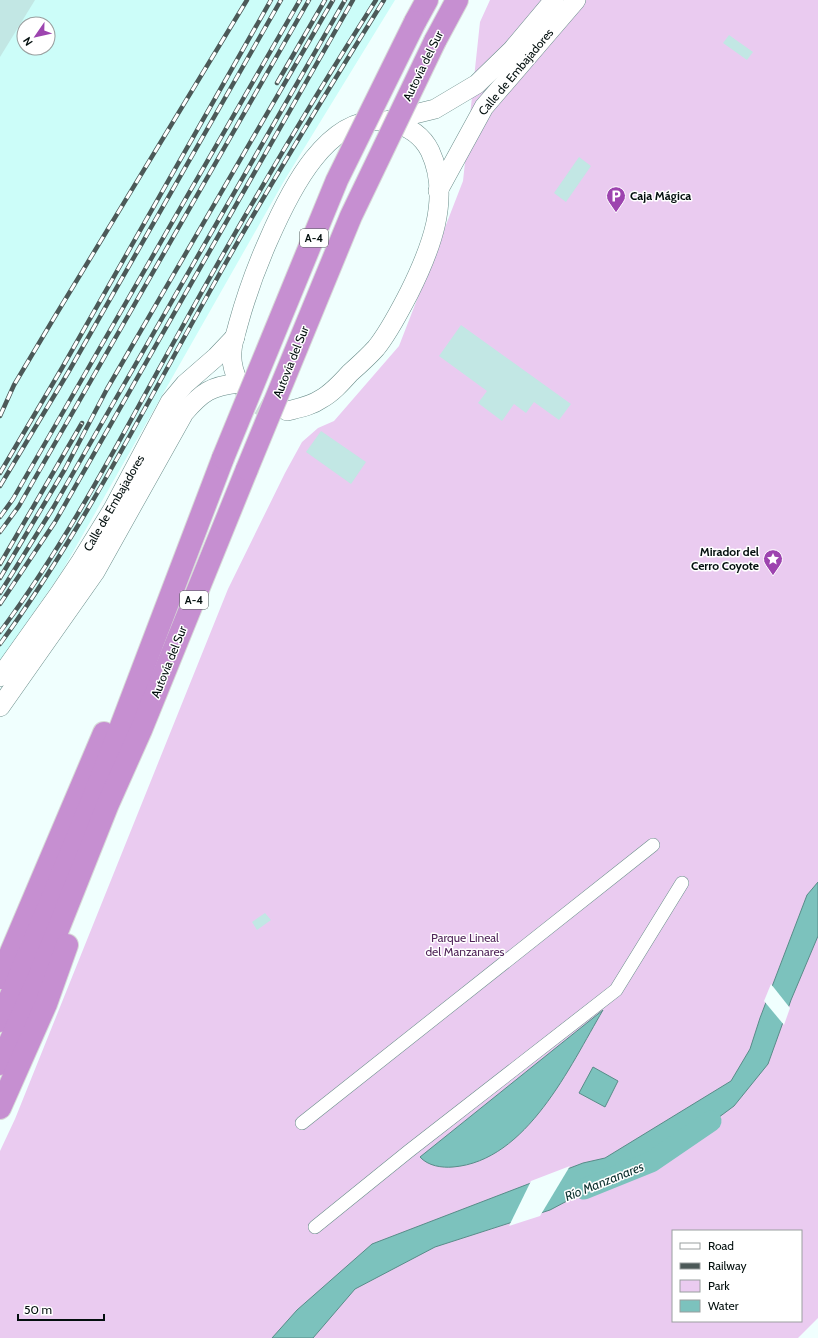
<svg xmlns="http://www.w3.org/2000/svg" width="818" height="1338" font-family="Cabin,sans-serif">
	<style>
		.built { fill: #ccfdf9; fill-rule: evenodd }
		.green { fill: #eacbf0; fill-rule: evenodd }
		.water { fill: #7cc2bd; stroke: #588c88 }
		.pier { fill: #f0fffe }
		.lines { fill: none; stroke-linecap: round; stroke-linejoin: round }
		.river { stroke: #7cc2bd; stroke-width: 21 }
		.building { fill: #c2e7e4 }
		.secondary-tunnel { stroke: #ccdbda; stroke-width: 19; stroke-dasharray: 19 10; stroke-linecap: butt }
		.street-casing { stroke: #6a8d8a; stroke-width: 14 }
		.secondary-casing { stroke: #6a8d8a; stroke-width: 20 }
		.highway-casing { stroke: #d7d9d8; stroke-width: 24 }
		.street { stroke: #fff; stroke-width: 13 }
		.secondary { stroke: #fff; stroke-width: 19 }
		.highway { stroke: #c68fd1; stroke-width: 22 }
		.rail-casing { stroke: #4c5958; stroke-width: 4.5 }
		.rail { stroke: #fff; stroke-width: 3; stroke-dasharray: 9; stroke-linecap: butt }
		.highway-bridge-casing { stroke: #d7d9d8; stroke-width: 24; stroke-linecap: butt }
		.highway-bridge { stroke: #c68fd1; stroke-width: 22 }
		.labels { text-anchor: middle; stroke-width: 3; stroke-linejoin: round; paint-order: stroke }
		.shield { fill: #fff; stroke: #4f5756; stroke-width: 1 }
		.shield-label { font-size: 11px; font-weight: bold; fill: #030f0e }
		.street-label { font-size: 12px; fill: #030f0e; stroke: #fff }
		.poi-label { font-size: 12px; font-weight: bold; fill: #030f0e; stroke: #fff; text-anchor: start }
		.park-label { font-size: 12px; fill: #51265a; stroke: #fff }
		.water-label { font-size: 13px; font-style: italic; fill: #0d312f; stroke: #fff }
	</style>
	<rect width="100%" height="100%" fill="#f0fffe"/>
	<path class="built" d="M0,0H395L284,181L61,573L0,661ZM24,24H48V48H24Z"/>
	<path class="green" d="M490,0H818V1318L798,1338H0V1151L15,1119L228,589L285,473L302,442L318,428L334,421L399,346L463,181L480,22ZM673,1231H801V1321H673Z"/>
	<g class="water">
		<polygon points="818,882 818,936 791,1000 768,1064 734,1106 703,1129 550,1210 435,1247 355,1289 313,1338 272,1338 297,1310 372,1244 583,1163 605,1158 731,1081 750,1049 760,1018 807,895"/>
		<path d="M603,1010C570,1066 527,1161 453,1167C442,1168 428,1166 420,1157Z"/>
		<polygon points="593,1067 618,1081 605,1107 579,1093"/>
	</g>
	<g class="pier">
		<polygon points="771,984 790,1008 784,1025 764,1001"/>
		<polygon points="570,1166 540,1216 509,1226 531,1181"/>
	</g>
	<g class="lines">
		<polyline class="river" points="584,1189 651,1162 711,1121"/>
	</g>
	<g class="building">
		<polygon points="0,0 35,0 0,57"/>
		<polygon points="729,35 753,52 747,60 723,43"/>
		<polygon points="579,157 591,166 566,202 554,193"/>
		<polygon points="461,325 571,404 559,420 534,402 526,413 514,404 502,421 478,403 487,391 439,356"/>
		<polygon points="321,431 366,462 351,484 306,452"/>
		<polygon points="265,913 271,920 257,930 252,922"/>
	</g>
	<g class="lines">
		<path class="secondary-tunnel" d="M240,384C249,403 266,412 286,411"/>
		<g class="street-casing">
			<g id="street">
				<polyline points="302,1123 653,845"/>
				<polyline points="315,1227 409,1151 616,990 682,883"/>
			</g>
		</g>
		<g class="secondary-casing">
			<g id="secondary">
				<polyline points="386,121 435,109 477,84 512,50 554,0"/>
				<polyline points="438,191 484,107 576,0"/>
				<polyline points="0,677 59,594 81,561 113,509 170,402 185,384 216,357 235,337"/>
				<path d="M0,707L95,572L184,413C202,392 211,386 239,383C234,373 231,363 232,352C232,343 236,334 238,325C246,296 256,268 268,241C288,195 328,108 391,122C407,126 422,135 430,151C452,198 430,251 409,293C399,312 389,332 376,348C368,357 359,365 350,373C341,383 332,393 321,399C311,406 299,408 287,411"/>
			</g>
		</g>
		<g class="highway-casing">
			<g id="highway">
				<polyline points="415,22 427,0"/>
				<polyline points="435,41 457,0"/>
				<polyline points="0,978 104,733"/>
				<path d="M0,1021C36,937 72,853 105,768C145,665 183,561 223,458"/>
				<polyline points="0,1064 39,977 108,804 141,730 247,469"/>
				<polyline points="0,1108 46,1004 67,945"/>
			</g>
		</g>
		<use href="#street" class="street"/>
		<use href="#secondary" class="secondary"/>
		<use href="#highway" class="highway"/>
		<g class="rail-casing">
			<g id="rail">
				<polyline points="277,83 325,0"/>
				<polyline points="0,416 14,385 54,318 247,0"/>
				<polyline points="0,473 62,368 271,0"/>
				<polyline points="0,486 69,371 281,0"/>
				<polyline points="0,517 13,499 300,0"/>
				<polyline points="0,532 19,506 309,0"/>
				<polyline points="0,564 82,423"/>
				<polyline points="0,578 65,469 107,389 333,0"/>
				<polyline points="0,593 53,508 345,0"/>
				<polyline points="0,604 55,522 353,0"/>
				<path d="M0,632C70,538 123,433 180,331C242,219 307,108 376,0"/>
				<path d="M0,644C81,533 143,410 210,291C265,192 324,96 384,0"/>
			</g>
		</g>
		<use href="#rail" class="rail"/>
		<g class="highway-bridge-casing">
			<g id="highway-bridge">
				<polyline points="223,458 337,180 415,22"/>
				<polyline points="247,469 351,216 435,41"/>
			</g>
		</g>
		<use href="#highway-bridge" class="highway-bridge"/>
	</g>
	<defs>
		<g id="parking-pin" transform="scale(1)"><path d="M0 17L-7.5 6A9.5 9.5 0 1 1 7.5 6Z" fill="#9d44af" stroke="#fff"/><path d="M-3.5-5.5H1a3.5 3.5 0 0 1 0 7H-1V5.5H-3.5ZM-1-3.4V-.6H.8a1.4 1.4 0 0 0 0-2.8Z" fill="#fff"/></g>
		<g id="sight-pin" transform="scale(1)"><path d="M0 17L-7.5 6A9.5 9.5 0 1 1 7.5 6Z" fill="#9d44af" stroke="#fff"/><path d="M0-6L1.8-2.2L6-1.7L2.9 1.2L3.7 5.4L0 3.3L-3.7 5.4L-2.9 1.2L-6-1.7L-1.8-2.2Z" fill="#fff"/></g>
	</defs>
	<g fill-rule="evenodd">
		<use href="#parking-pin" x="616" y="196"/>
		<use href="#sight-pin" x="773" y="559"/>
	</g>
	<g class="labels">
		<g class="shield">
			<rect x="300" y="229" width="28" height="18" rx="3"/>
			<rect x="180" y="591" width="28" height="18" rx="3"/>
		</g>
		<g class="shield-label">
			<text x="314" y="242">A-4</text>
			<text x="194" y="604">A-4</text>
		</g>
		<g class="street-label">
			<text transform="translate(423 66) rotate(-64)" y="4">Autovía del Sur</text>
			<text transform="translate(516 72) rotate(-50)" y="4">Calle de Embajadores</text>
			<text transform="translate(291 362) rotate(-68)" y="4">Autovía del Sur</text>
			<text transform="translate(114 503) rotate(-60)" y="4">Calle de Embajadores</text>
			<text transform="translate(169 662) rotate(-68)" y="4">Autovía del Sur</text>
		</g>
		<g class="poi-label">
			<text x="630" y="200">Caja Mágica</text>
			<text x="759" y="556" text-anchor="end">Mirador del<tspan x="759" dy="14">Cerro Coyote</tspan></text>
		</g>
		<g class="park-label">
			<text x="465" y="942">Parque Lineal<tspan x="465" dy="14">del Manzanares</tspan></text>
		</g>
		<g class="water-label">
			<text transform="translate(604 1181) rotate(-22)" y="5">Río Manzanares</text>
		</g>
	</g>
	<rect x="672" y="1230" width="130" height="92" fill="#ffffff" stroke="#9a9f9f"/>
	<rect x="680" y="1243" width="20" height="6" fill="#ffffff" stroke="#9a9f9f"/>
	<text x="708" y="1250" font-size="12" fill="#030f0e">Road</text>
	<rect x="680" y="1263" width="20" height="6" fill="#4c5958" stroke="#9a9f9f"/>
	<text x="708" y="1270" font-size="12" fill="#030f0e">Railway</text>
	<rect x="680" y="1280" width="20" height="12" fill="#eacbf0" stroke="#9a9f9f"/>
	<text x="708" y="1290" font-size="12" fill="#030f0e">Park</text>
	<rect x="680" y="1300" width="20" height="12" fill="#7cc2bd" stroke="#9a9f9f"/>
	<text x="708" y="1310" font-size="12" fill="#030f0e">Water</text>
	<g transform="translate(36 36) rotate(236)"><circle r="19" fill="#ffffff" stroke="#9a9f9f"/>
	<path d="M0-3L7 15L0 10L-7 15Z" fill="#9d44af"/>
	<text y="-6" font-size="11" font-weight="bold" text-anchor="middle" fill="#030f0e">N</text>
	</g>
	<path d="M18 1314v6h86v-6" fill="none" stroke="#030f0e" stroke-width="2"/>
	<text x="24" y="1314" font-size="12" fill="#030f0e" stroke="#ffffff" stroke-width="3" paint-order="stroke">50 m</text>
</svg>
